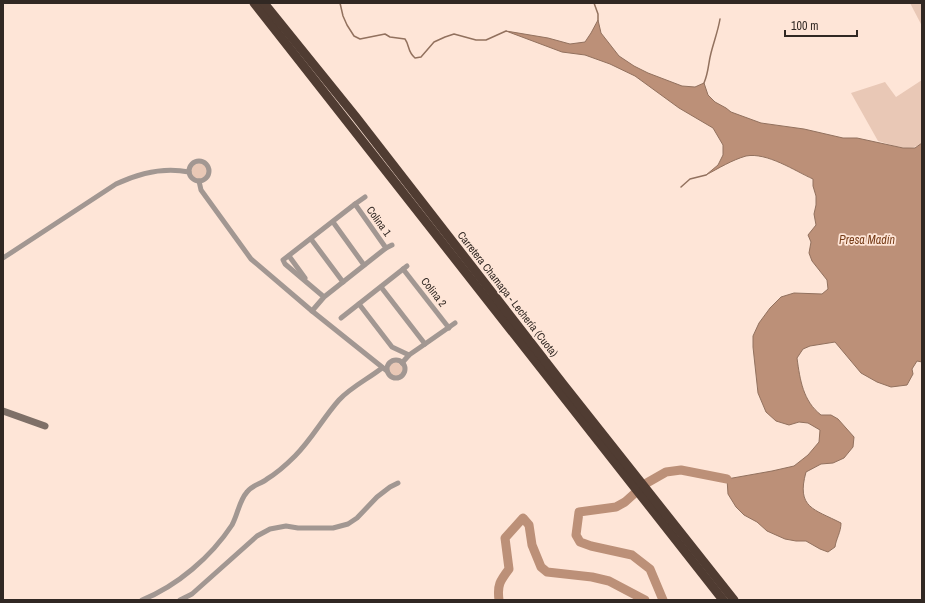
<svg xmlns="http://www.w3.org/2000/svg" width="925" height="603" font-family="'Archivo Narrow',sans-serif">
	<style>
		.green { fill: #e9c8b6 }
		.water { fill: #bc9078; stroke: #92715e }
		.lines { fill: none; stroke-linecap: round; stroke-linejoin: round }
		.stream { stroke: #92715e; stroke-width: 1.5 }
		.river { stroke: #bc9078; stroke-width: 9 }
		.street { stroke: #a29792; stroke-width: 5 }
		.secondary { stroke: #7f7068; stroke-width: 7 }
		.highway { stroke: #503c32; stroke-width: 9 }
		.labels { text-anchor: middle; stroke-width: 3.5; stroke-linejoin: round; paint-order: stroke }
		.street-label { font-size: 11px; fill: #312823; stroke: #fee5d7 }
		.water-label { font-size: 12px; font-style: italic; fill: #773d19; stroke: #fee5d7 }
	</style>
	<rect width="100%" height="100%" fill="#fee5d7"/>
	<g class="green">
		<polygon points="910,3 922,3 922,26"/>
		<path d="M922,80V143C909,153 893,145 878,141L851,93L885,82L896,97Z"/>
		<circle cx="199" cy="171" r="8"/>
		<circle cx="397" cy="369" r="8"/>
	</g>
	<path class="water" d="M598,20L601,33L619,56L634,66L648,73L682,86L695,87L704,83L708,95L715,102L726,108L731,112L761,123L804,129L843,138H857L903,148H915L922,143V362L917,361L912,369L913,374L907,385L891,387L877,382L861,373L835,342L810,346L803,349L797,358C800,380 803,401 821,415H831L838,419L854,437L853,447L844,458L833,463L821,464L806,472C796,508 814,509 841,523C841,532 836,539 835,547L828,552L820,549L806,541H796L785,539L767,531L757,522L744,515L736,507L728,494L727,479L772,471L794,466L808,455L819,442L820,430L808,423L799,422L789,425L776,421L766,412L758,393L753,347V336L759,323L770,308L781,297L794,293L822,294L828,289L827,280L812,261L809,253L811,242L808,235L816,225L814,214L816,205V196L813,186V179C795,171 767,152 746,156C732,160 719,168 706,175L718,165L723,155V145L713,128L679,108L635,76L610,64L585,55L562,52L506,31L548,38L570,44L585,42L591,33Z"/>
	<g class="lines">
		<g class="stream">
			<path d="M340,3L343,16L347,25L354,36L360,39L385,34L390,37L405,39C410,46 407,51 415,58L421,57L434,42L445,37L454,34L476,40H486L506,31"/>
			<polyline points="594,3 598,14 598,20"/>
			<path d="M704,83C709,71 708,64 711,53C714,41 718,31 720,19"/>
			<polyline points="681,187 690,179 706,175"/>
		</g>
		<g class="river">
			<path d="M499,600C497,585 500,581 509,569L505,538L523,518L529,525L532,545L541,567L547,572L592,577L609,581L645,600"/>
			<polyline points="663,600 650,569 632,555 591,546 580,542 576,535 579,512 616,507 625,502 645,484 666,472 681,470 727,479"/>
		</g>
		<g class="street">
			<circle cx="199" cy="171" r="10"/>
			<polyline points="199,181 201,190 251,259 312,311 387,371"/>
			<polyline points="355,204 365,197"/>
			<polyline points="333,222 364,265"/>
			<polyline points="311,239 343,282"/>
			<polyline points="386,248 392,245"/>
			<polyline points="289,256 305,278"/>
			<path d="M3,258L116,184C139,173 165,167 189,172"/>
			<polyline points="403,269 449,328"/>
			<polyline points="381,287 425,344 409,355 402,363"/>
			<polyline points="359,304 392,347 409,355"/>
			<polyline points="312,311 324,297 386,248 355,204 283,260 285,264 324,297"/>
			<polyline points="341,318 407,266"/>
			<polyline points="425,344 455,323"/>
			<circle cx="396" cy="369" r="9"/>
			<path d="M142,600C177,586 211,557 232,525C238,514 239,501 247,492C252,485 261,484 267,479C277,473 287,464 295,456C312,439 323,418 339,400C351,387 368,379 382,368"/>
			<polyline points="180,600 192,594 257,536 270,529 286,526 298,528 333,528 348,524 357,518 377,497 390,487 398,483"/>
		</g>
		<polyline class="secondary" points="3,411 45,426"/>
		<g class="highway">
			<polyline points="254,3 723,600"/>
			<polyline points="264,3 356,117 563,384 734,600"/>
		</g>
	</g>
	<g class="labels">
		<g class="street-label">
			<text transform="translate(379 221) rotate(54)" y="4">Colina 1</text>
			<text transform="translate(434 292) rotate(52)" y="4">Colina 2</text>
			<text transform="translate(508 294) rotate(52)" y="4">Carretera Chamapa - Lechería (Cuota)</text>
		</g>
		<g class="water-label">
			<text x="867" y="244">Presa Madín</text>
		</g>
	</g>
	<rect width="925" height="603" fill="none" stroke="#312823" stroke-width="8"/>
	<path d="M785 30v6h72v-6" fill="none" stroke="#312823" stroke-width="2"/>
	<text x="791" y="30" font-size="12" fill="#312823" stroke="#fee5d7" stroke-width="3" paint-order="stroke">100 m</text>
</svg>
